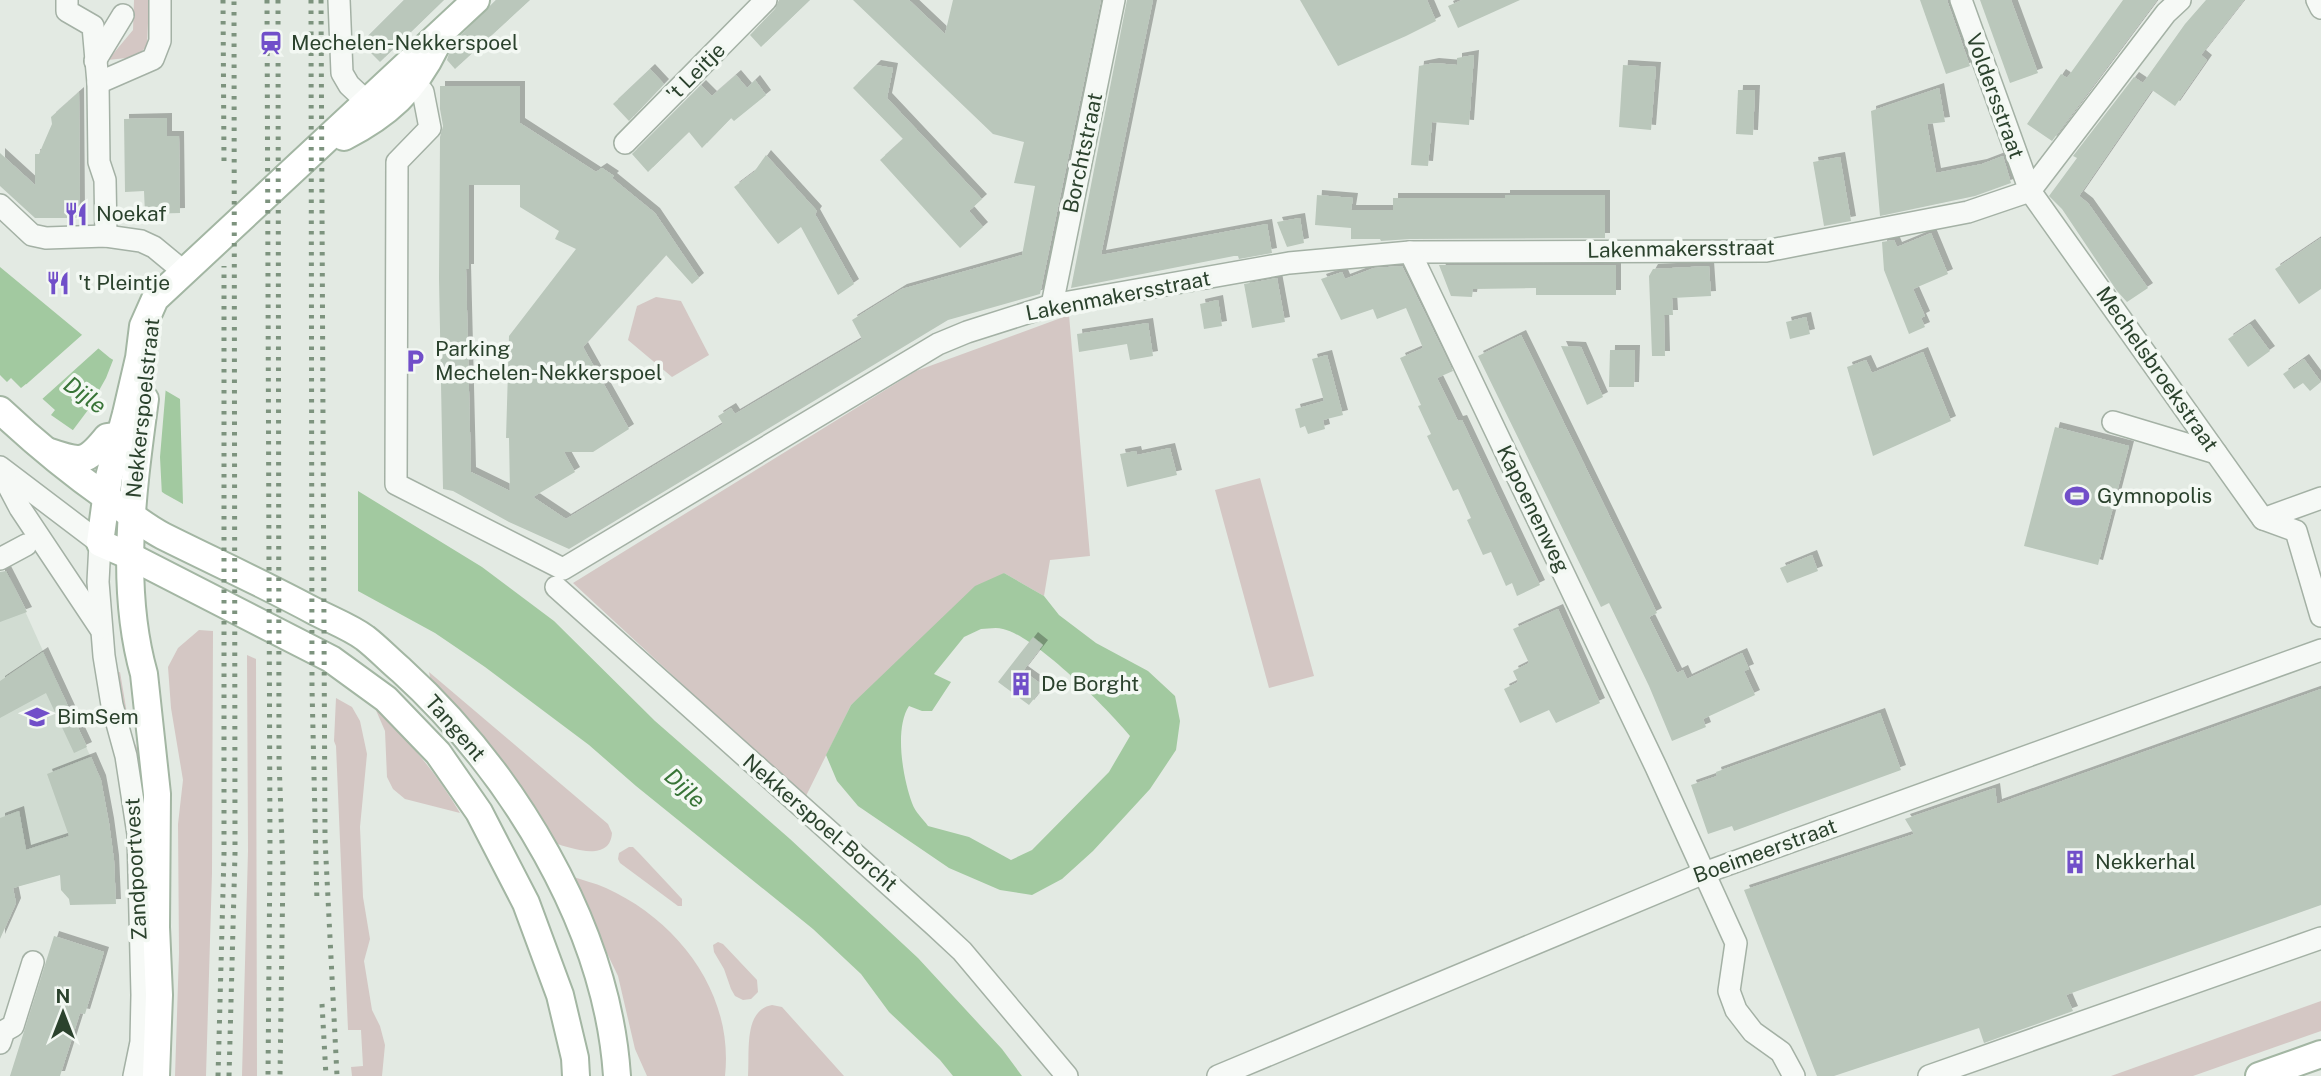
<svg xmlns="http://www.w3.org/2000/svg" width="2321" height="1076" font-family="'Public Sans',sans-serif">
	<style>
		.built { fill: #d1dcd2 }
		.green { fill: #d4c7c4 }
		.water { fill: #a2c9a0; fill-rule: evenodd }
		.pier { fill: #e3eae3 }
		.building { fill: #bac7bb; fill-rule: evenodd; filter: url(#shadow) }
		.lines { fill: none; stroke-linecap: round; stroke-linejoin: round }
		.minor-casing { stroke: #a4b1a5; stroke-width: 24 }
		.major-casing { stroke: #a3b6a3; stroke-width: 30 }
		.minor { stroke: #f6f9f6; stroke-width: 21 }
		.major { stroke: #fff; stroke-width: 26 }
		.rail { stroke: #7d937e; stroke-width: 5; stroke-dasharray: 3.5 7; stroke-linecap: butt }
		.labels { text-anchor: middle; stroke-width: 7; stroke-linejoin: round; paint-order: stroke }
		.poi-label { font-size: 21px; fill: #2b422d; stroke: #f3f8f3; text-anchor: start }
		.street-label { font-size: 21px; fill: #2b422d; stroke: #f3f8f3 }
		.water-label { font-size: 23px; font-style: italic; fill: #387437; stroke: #f3f8f3 }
	</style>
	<defs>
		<filter id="shadow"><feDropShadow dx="5" dy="-5" stdDeviation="0" flood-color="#0004"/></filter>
	</defs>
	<rect width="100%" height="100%" fill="#e3eae3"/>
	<polygon class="built" points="7,571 101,780 114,860 0,891 0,574"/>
	<g class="green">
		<polygon points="134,0 149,0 147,46 136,57 108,60 133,30"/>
		<polygon points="656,297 681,301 709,355 672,377 628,340 637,306"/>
		<polygon points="1069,315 1090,556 1050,560 1044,596 1004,573 851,705 805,798 573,583 916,371"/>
		<polygon points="1260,478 1314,676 1269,688 1215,490"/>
		<polygon points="199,630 213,631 212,873 206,1076 175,1076 179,953 178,824 183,780 171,708 168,667 178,648"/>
		<polygon points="247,655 256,659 257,1076 242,1076 248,851"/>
		<polygon points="120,672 131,737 143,758 146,807 146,862 113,674"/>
		<path d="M429,672L608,824L612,833C610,863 571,848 554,843L431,682Z"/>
		<polygon points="336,698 352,707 360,721 367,754 360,827 363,897 370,939 364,961 372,1010 380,1026 385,1045 382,1076 352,1076 351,1067 363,1066 361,1030 348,1030 336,746 334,741"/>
		<path d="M375,708C409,740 436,773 460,813L405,799L393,789L387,777L385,731Z"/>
		<polygon points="629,847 633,847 639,853 682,899 682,906 678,906 620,863 618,859 619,853"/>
		<path d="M570,876C582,880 595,883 606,888C679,921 734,994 725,1076H647L635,1049L618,976Z"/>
		<polygon points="718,942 723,944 757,980 758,992 751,999 743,1000 735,996 731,989 724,969 714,952 713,945"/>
		<polygon points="2321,1001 2321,1031 2193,1076 2111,1076"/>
		<path d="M772,1005L782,1007L844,1076H748C750,1053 743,1010 772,1005Z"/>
	</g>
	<g class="water">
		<polygon points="0,267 110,358 180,399 183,504 165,494 51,415 55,410 26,384 21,388 11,378 7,382 0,375"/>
		<polygon points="358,491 482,567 554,621 655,721 790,839 918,958 1002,1049 1022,1076 953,1076 940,1060 889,1012 861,974 813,929 636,786 589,745 485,667 435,633 358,591"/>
		<path d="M1004,573L1044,596L1059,615L1096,643L1148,671L1175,696L1180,721L1176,750L1150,789L1093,851L1062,879L1032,895L1000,890L949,868L858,806L837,781L826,755L851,705L975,586ZM981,629C988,629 996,627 1003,629C1035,636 1108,709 1130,736L1109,772L1032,850L1011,860L969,837L928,826C923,819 915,812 912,803C903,778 894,729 909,706L922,711H932L951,682L934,674L964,637Z"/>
	</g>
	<g class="pier">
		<polygon points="83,334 100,347 40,401 26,388 21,389"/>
		<polygon points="115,355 166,386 160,457 162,496 70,434 88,410 106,378"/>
	</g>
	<g class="building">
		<polygon points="404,0 444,0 380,62 361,43"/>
		<polygon points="496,0 530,0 455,69 447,60 452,44"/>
		<polygon points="779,0 810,0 761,47 750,35 775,9"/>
		<path d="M853,0H909L945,34L953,0H1101L1040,294L948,320L569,549L509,522L453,491L443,489L439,278L440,137L443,126L440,109V86H520V123L596,172L602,168L614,176L612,178L655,213L699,278L692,284L666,255L583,347L629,429L593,452H564L575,472L533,497L566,519L723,424L718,416L731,408L735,414L862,339L852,320L902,289L1022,255L1035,186L1014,183L1024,142L993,134ZM469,185H520V207L559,231L555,239L576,249L509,336L506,438H509L510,491L471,472L466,269H469Z"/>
		<polygon points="1127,0 1153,0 1101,255 1267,224 1272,253 1239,259 1238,256 1234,256 1071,288"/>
		<polygon points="1300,0 1427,0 1436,21 1406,36 1338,66"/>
		<polygon points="1462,0 1520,0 1458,28 1448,6"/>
		<polygon points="1920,0 1947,0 1970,66 1946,74"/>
		<polygon points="1980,0 2011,0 2038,73 2010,83"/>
		<polygon points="2123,0 2157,0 2052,141 2027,124 2061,74 2067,78"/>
		<polygon points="2206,0 2244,0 2201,55 2207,60 2175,106 2152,90 2079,196 2088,203 2148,288 2127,302 2117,291 2062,209 2049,196 2077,158 2073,156 2134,77 2143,83 2185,24"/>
		<polygon points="1474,55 1469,125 1432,122 1428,166 1411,165 1419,66 1434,63 1457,65 1457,58"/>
		<polygon points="876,65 893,68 887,98 982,199 969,211 983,227 960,248 880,160 903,139 853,88"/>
		<polygon points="1623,65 1656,67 1651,130 1619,127"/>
		<polygon points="650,69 664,84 629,121 613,104"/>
		<polygon points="736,75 747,88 755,80 766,95 734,121 731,118 702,148 689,132 648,172 632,154 701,85 712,96"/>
		<polygon points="1939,88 1945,122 1927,124 1936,173 1982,164 2003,156 2011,183 1975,196 1880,216 1871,111"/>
		<polygon points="1738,90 1755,90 1753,135 1736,134"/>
		<polygon points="79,92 80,218 35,218 0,186 0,153 35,185 35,154 39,154 52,124 51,117"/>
		<polygon points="167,118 167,136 179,136 180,213 145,214 144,191 125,192 124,119"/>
		<polygon points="766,155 817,211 815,214 854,284 838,295 801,227 778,244 734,187 754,172"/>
		<polygon points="1840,157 1851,221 1824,226 1813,162"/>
		<polygon points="1317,195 1353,198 1351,210 1393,210 1393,198 1505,198 1505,195 1605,195 1605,238 1410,239 1381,241 1380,239 1351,239 1351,228 1315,225"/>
		<polygon points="1300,218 1304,243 1287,247 1277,222"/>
		<polygon points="1931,233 1948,274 1913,289 1925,316 1921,318 1925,327 1909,334 1884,270 1882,242 1894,240 1897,247"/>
		<polygon points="2321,238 2321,289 2299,304 2275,269"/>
		<polygon points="1439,265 1616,265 1616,295 1536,295 1536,288 1473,289 1472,297 1451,296"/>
		<polygon points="1402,266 1453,371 1437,378 1458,421 1462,420 1540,585 1517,596 1512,583 1506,586 1491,552 1483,555 1467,520 1471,518 1458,489 1453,491 1427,436 1431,434 1418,406 1421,405 1400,358 1423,348 1406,308 1377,319 1373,309 1341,320 1321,279 1342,272 1345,279 1374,268"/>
		<polygon points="1709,266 1711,296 1672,298 1673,315 1664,315 1665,356 1652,356 1649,276 1653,269"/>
		<polygon points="1277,278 1285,322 1252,328 1244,284"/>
		<polygon points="1218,300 1222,326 1204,329 1200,304"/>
		<polygon points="1806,317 1810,334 1790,339 1786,322"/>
		<polygon points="1148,323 1153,356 1130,360 1127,344 1079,352 1077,334"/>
		<polygon points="2250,324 2270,351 2248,367 2228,339"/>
		<polygon points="1521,335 1657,613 1649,617 1677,673 1683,670 1687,679 1742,653 1749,669 1744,671 1755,695 1703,719 1706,727 1672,741 1649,686 1609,603 1601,607 1478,356"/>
		<polygon points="1561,346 1581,347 1603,397 1587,405"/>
		<polygon points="1610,350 1635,350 1634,387 1609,387"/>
		<polygon points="1923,352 1951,421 1873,456 1847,367 1866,360 1872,373"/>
		<polygon points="1327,355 1343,415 1323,420 1325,429 1308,434 1305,426 1300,428 1295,409 1324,401 1312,359"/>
		<polygon points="2304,359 2321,382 2310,391 2303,383 2294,389 2283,374"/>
		<polygon points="2055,427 2129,446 2098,565 2024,546"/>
		<polygon points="1170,448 1177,475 1127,487 1120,454 1136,451 1137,455"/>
		<polygon points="1812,555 1818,571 1787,583 1780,568"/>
		<polygon points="6,571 27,612 0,622 0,572"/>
		<polygon points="1558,609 1600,703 1556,723 1549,710 1520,723 1504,689 1518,682 1513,671 1529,663 1513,629"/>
		<polygon points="1033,637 1043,645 1023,671 1044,686 1029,705 998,682"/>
		<polygon points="43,652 87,747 74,753 46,693 0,718 0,681"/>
		<polygon points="2321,689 2321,905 2066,995 2073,1011 1984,1043 1979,1028 1834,1076 1817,1076 1744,890 1914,834 1905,819 1995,788 1997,804"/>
		<polygon points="1880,713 1901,770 1734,831 1732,826 1708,834 1691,785 1717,776 1716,772"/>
		<polygon points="91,757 101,780 109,823 114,860 116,904 70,905 69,899 61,890 60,875 13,888 16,903 0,939 0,818 19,811 26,850 69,836 47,774"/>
		<polygon points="54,936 104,952 85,1014 80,1013 60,1076 10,1076"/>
	</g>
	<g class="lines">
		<g class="minor-casing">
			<g id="minor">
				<polyline points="67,0 67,11 93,26 98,83 99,162 105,180 106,236"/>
				<polyline points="339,0 342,73 349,85 367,102"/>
				<polyline points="1961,0 2030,191 2263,519 2296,531 2321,616"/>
				<polyline points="2317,0 2321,8"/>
				<polyline points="95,61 123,15"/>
				<polyline points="405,73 423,92 430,128 397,162 396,484 563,569 938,344 967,332 1052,305 1289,263 1410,252 1766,251 1968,212 2030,191 2166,13 2180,0"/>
				<polyline points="98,83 153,59 160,41 160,0"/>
				<polyline points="625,143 766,0"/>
				<polyline points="0,205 32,235 46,238 106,236 141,241 154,247 183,271"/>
				<polyline points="1410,252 1656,767 1736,943 1729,991 1736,1010 1753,1032 1781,1052 1794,1076"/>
				<polyline points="1052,305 1114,0"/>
				<polyline points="2113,422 2216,453"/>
				<polyline points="0,467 100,543 98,582 104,656 112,705 126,756 138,834 142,995 141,1042 134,1076"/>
				<polyline points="1,472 20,508 100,628"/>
				<polyline points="2263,519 2321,498"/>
				<polyline points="0,559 26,545"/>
				<polyline points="556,587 934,925 962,951 1067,1076"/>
				<polyline points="0,1043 4,1031 13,1026 33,962"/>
				<polyline points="1218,1076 1704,873 2321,650"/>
				<polyline points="1929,1076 2321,938"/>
			</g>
		</g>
		<g class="major-casing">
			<g id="major">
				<polyline points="476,0 155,299 143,326 139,358 126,414 109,477 100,543 130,556 331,659 386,699 438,753 479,812 526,903 560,995 575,1058 576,1076"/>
				<path d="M344,137C387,115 415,90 436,46"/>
				<path d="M145,399C133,489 119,585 144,674L157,794L156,927L159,995L156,1076"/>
				<path d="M0,410C33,441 69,471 106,497C125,510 142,525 163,536C213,561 264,584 314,611C331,620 350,627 365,638C378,648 389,660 401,670C511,770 607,925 617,1076"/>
				<path d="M50,452C82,463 86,463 107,437L121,435"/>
				<polyline points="2259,1076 2321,1054"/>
			</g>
		</g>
		<use href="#minor" class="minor"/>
		<use href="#major" class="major"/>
		<g class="rail">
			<polyline points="223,0 224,161"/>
			<polyline points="267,0 270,847 268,1076"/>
			<polyline points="278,0 279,760 283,870 280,1076"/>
			<polyline points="311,0 312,688 317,903"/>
			<polyline points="321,0 325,839 337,1076"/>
			<polyline points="322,1004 326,1076"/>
			<polyline points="218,1076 224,854 224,266"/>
			<polyline points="229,1076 235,853 234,0"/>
		</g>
	</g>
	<defs>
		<g id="station-bare" transform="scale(1.89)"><path d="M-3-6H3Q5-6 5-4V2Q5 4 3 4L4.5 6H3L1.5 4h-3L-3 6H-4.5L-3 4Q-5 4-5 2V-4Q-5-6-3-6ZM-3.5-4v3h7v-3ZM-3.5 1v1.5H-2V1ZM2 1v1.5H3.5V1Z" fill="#714fc9" stroke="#f3f8f3" stroke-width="2.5" paint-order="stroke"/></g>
		<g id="restaurant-bare" transform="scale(1.89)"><path d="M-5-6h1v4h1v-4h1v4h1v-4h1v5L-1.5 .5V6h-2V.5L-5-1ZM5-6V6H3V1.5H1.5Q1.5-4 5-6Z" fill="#714fc9" stroke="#f3f8f3" stroke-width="2.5" paint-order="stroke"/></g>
		<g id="parking-bare" transform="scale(1.89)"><path d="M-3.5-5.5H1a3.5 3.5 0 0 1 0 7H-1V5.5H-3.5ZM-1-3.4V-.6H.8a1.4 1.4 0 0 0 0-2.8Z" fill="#714fc9" stroke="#f3f8f3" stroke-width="2.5" paint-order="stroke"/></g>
		<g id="stadium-bare" transform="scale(1.89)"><path d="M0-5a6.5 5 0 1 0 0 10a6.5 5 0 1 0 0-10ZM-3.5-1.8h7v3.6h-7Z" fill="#714fc9" stroke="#f3f8f3" stroke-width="2.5" paint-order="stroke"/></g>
		<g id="building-bare" transform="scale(1.89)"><path d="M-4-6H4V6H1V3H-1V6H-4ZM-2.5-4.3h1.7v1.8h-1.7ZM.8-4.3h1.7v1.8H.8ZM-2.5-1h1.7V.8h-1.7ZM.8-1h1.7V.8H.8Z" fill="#714fc9" stroke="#f3f8f3" stroke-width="2.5" paint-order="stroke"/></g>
		<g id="school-bare" transform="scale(1.89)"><path d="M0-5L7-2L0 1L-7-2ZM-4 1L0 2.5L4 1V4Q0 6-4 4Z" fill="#714fc9" stroke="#f3f8f3" stroke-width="2.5" paint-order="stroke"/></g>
	</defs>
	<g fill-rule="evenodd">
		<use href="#station-bare" x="271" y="43"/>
		<use href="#restaurant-bare" x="76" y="214"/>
		<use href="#restaurant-bare" x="58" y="283"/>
		<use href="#parking-bare" x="415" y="361"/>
		<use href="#stadium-bare" x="2077" y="496"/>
		<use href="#building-bare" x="1021" y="684"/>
		<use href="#school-bare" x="37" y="717"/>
		<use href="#building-bare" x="2075" y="862"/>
	</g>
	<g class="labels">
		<g class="poi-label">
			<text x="291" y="50">Mechelen-Nekkerspoel</text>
			<text x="96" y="221">Noekaf</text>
			<text x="78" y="290">'t Pleintje</text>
			<text x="435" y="356">Parking<tspan x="435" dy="24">Mechelen-Nekkerspoel</tspan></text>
			<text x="2097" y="503">Gymnopolis</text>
			<text x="1041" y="691">De Borght</text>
			<text x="57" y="724">BimSem</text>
			<text x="2095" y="869">Nekkerhal</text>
		</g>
		<g class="street-label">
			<text transform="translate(696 72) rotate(-45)" y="7">'t Leitje</text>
			<text transform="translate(1995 96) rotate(70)" y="7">Voldersstraat</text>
			<text transform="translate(1083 153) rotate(-78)" y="7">Borchtstraat</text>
			<text transform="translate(1681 249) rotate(-1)" y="7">Lakenmakersstraat</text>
			<text transform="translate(1118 296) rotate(-11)" y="7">Lakenmakersstraat</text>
			<text transform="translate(2157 369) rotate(55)" y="7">Mechelsbroekstraat</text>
			<text transform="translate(143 408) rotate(-84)" y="7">Nekkerspoelstraat</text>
			<text transform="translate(1533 509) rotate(64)" y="7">Kapoenenweg</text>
			<text transform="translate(455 728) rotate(49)" y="7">Tangent</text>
			<text transform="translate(820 823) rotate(41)" y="7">Nekkerspoel-Borcht</text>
			<text transform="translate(1765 851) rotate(-20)" y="7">Boeimeerstraat</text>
			<text transform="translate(136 869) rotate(-93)" y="7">Zandpoortvest</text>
		</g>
		<g class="water-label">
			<text transform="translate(85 395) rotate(36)" y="8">Dijle</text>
			<text transform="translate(685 788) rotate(43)" y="8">Dijle</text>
		</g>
	</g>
	<g transform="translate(63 1013)" stroke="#f3f8f3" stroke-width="5" paint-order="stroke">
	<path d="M0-5L12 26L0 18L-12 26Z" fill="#2b422d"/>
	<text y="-10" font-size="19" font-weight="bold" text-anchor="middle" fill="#2b422d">N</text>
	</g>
</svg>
